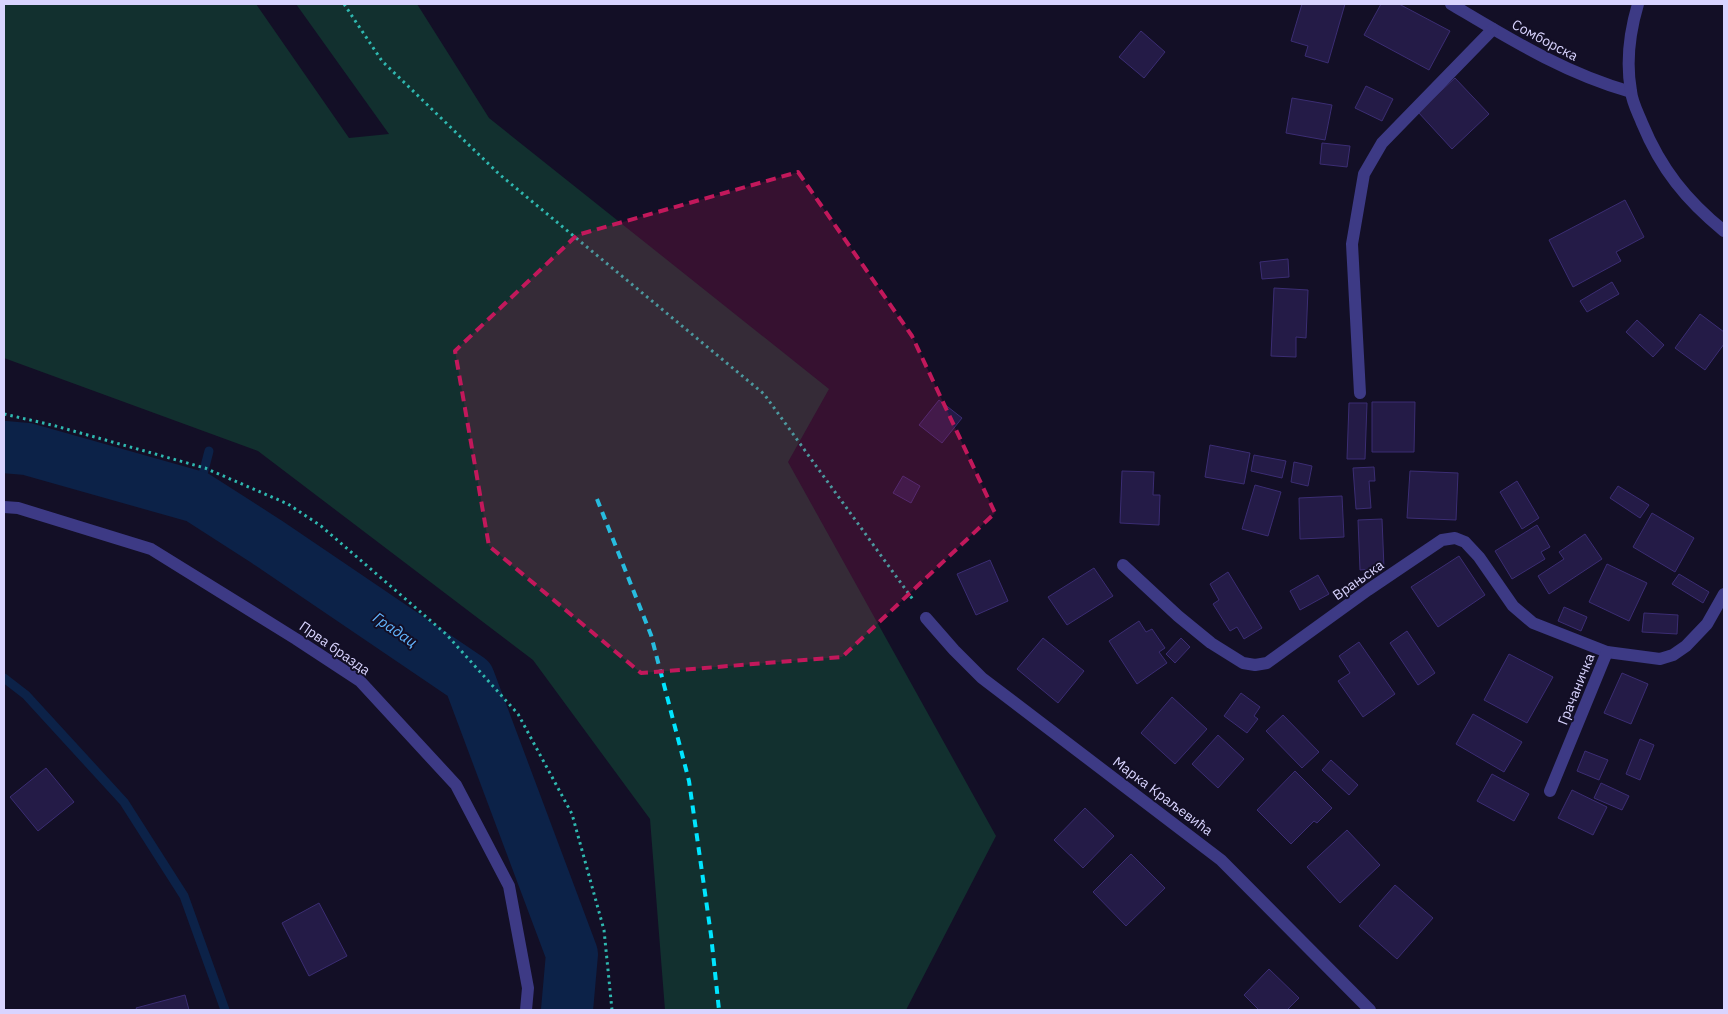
<svg xmlns="http://www.w3.org/2000/svg" width="1728" height="1014" font-family="'IBM Plex Sans',sans-serif">
	<style>
		.green { fill: #12302f }
		.lines { fill: none; stroke-linecap: round; stroke-linejoin: round }
		.stream { stroke: #0c2248; stroke-width: 9 }
		.river { stroke: #0c2248; stroke-width: 52 }
		.building { fill: #241b47; stroke: #3b2d73 }
		.path { stroke: #2fb8b0; stroke-width: 3; stroke-dasharray: 2.5 4; stroke-linecap: butt }
		.minor { stroke: #3d3a85; stroke-width: 12 }
		.rail { stroke: #00e5ff; stroke-width: 4; stroke-dasharray: 8 6; stroke-linecap: butt }
		.marked { fill: #c2185b; fill-opacity: 0.2; stroke: #c2185b; stroke-width: 4; stroke-dasharray: 10 6; stroke-linejoin: round }
		.labels { text-anchor: middle; stroke-width: 4; stroke-linejoin: round; paint-order: stroke }
		.street-label { font-size: 14px; fill: #d9d4ff; stroke: #130f26 }
		.water-label { font-size: 15px; font-style: italic; fill: #62b6ff; stroke: #130f26 }
	</style>
	<rect width="100%" height="100%" fill="#130f26"/>
	<polygon class="green" points="4,4 256,4 349,138 389,134 296,4 417,4 489,118 829,389 788,462 996,836 906,1010 665,1010 650,819 533,660 258,451 4,358"/>
	<g class="lines">
		<g class="stream">
			<polyline points="197,497 209,451"/>
			<polyline points="4,678 26,695 124,802 184,896 225,1010"/>
		</g>
		<polyline class="river" points="4,447 27,449 197,497 267,542 469,679 572,954 567,1010"/>
	</g>
	<g class="building">
		<polygon points="1302,4 1345,4 1328,63 1305,56 1308,46 1291,41"/>
		<polygon points="1381,4 1399,4 1450,31 1429,70 1364,35"/>
		<polygon points="1141,31 1165,52 1144,78 1119,57"/>
		<polygon points="1455,78 1489,114 1452,149 1418,112"/>
		<polygon points="1366,86 1393,99 1382,121 1355,108"/>
		<polygon points="1292,98 1332,105 1325,140 1286,133"/>
		<polygon points="1322,143 1350,146 1347,167 1320,164"/>
		<polygon points="1625,200 1644,237 1616,252 1621,261 1573,287 1549,240"/>
		<polygon points="1288,259 1289,277 1262,279 1260,262"/>
		<polygon points="1612,282 1619,294 1587,312 1580,301"/>
		<polygon points="1274,288 1308,290 1306,338 1296,337 1296,357 1271,356"/>
		<polygon points="1700,314 1724,332 1724,344 1705,370 1675,348"/>
		<polygon points="1637,320 1664,345 1653,357 1626,332"/>
		<polygon points="939,400 962,418 942,443 919,425"/>
		<polygon points="1372,402 1415,402 1414,452 1372,452"/>
		<polygon points="1349,403 1367,403 1365,459 1347,459"/>
		<polygon points="1210,445 1250,453 1244,484 1205,477"/>
		<polygon points="1254,455 1286,461 1282,478 1251,471"/>
		<polygon points="1294,462 1312,466 1308,486 1291,482"/>
		<polygon points="1374,467 1375,481 1369,481 1371,508 1356,509 1353,468"/>
		<polygon points="1122,471 1154,472 1153,495 1160,495 1159,525 1120,523"/>
		<polygon points="1410,471 1458,473 1456,520 1407,518"/>
		<polygon points="903,476 920,486 911,503 893,493"/>
		<polygon points="1517,481 1539,518 1522,529 1500,492"/>
		<polygon points="1255,485 1281,492 1268,536 1242,529"/>
		<polygon points="1618,486 1649,505 1640,518 1610,498"/>
		<polygon points="1342,496 1344,537 1300,539 1299,498"/>
		<polygon points="1652,513 1694,538 1675,572 1633,547"/>
		<polygon points="1382,519 1384,568 1360,570 1358,520"/>
		<polygon points="1537,525 1550,547 1541,552 1545,559 1512,579 1495,551"/>
		<polygon points="1585,534 1602,559 1549,594 1538,576 1564,559 1559,552"/>
		<polygon points="1459,556 1485,595 1438,627 1411,587"/>
		<polygon points="990,560 1008,601 976,615 957,574"/>
		<polygon points="1607,564 1647,583 1629,621 1589,602"/>
		<polygon points="1094,568 1113,596 1067,625 1048,597"/>
		<polygon points="1228,572 1262,628 1244,639 1237,627 1230,631 1213,604 1219,600 1210,584"/>
		<polygon points="1679,574 1709,592 1703,603 1672,584"/>
		<polygon points="1318,575 1329,594 1300,610 1290,591"/>
		<polygon points="1564,607 1587,617 1581,631 1558,621"/>
		<polygon points="1644,613 1678,615 1677,634 1642,632"/>
		<polygon points="1139,621 1146,632 1152,629 1165,648 1159,652 1167,663 1137,684 1109,641"/>
		<polygon points="1407,631 1435,673 1418,685 1390,643"/>
		<polygon points="1043,638 1084,671 1058,703 1017,669"/>
		<polygon points="1181,638 1190,647 1175,663 1166,654"/>
		<polygon points="1359,642 1395,694 1363,717 1338,681 1350,673 1339,656"/>
		<polygon points="1509,654 1553,677 1527,723 1484,700"/>
		<polygon points="1622,673 1648,684 1631,724 1604,713"/>
		<polygon points="1241,693 1260,707 1254,716 1258,719 1247,733 1224,716"/>
		<polygon points="1172,697 1207,729 1175,764 1141,733"/>
		<polygon points="1473,714 1522,742 1504,772 1456,744"/>
		<polygon points="1283,715 1319,752 1302,768 1266,731"/>
		<polygon points="1218,735 1244,759 1218,788 1192,764"/>
		<polygon points="1640,739 1654,745 1640,780 1626,774"/>
		<polygon points="1585,751 1608,760 1599,780 1577,771"/>
		<polygon points="1331,760 1358,785 1349,795 1322,770"/>
		<polygon points="46,768 74,802 38,831 10,797"/>
		<polygon points="1295,771 1332,808 1317,823 1314,821 1291,844 1257,810"/>
		<polygon points="1492,774 1529,794 1514,821 1477,801"/>
		<polygon points="1601,783 1629,796 1622,810 1594,798"/>
		<polygon points="1572,790 1607,807 1593,835 1558,818"/>
		<polygon points="1085,808 1114,836 1083,868 1054,840"/>
		<polygon points="1347,830 1380,865 1340,903 1307,867"/>
		<polygon points="1131,854 1165,888 1126,926 1093,892"/>
		<polygon points="1395,885 1433,918 1397,959 1359,926"/>
		<polygon points="319,903 347,956 309,976 282,923"/>
		<polygon points="1269,969 1299,998 1287,1010 1259,1010 1244,995"/>
		<polygon points="185,995 189,1010 137,1010 136,1008"/>
	</g>
	<g class="lines">
		<g class="path">
			<polyline points="344,4 382,61 499,174 764,394 914,601"/>
			<polyline points="4,414 52,425 205,468 288,504 321,526 446,634 518,714 572,814 604,930 612,1010"/>
		</g>
		<g class="minor">
			<path d="M1451,4C1510,39 1564,73 1631,92"/>
			<path d="M1638,4C1630,31 1626,63 1631,91C1632,102 1638,113 1642,123C1661,169 1686,200 1724,231"/>
			<polyline points="1360,393 1352,244 1364,174 1382,143 1493,29"/>
			<polyline points="4,507 18,508 151,549 296,639 360,681 456,785 509,886 528,988 526,1010"/>
			<polyline points="1123,565 1178,616 1211,643 1243,663 1255,665 1267,663 1368,590 1442,540 1455,538 1465,542 1479,557 1513,606 1533,623 1607,652 1660,659 1673,655 1686,646 1707,624 1724,594"/>
			<polyline points="926,618 954,650 982,678 1221,860 1370,1010"/>
			<polyline points="1550,791 1607,652"/>
		</g>
		<polyline class="rail" points="597,499 651,635 689,781 711,935 719,1010"/>
	</g>
	<path class="marked" d="M798,172L912,336L995,513L842,657L641,673L489,546L455,351L577,235Z"/>
	<g class="labels">
		<g class="street-label">
			<text transform="translate(1545 40) rotate(28)" y="5">Сомборска</text>
			<text transform="translate(1358 580) rotate(-35)" y="5">Врањска</text>
			<text transform="translate(335 648) rotate(35)" y="5">Прва бразда</text>
			<text transform="translate(1576 689) rotate(-68)" y="5">Грачаничка</text>
			<text transform="translate(1163 796) rotate(37)" y="5">Марка Краљевића</text>
		</g>
		<g class="water-label">
			<text transform="translate(395 630) rotate(34)" y="5">Градац</text>
		</g>
	</g>
	<rect width="1728" height="1014" fill="none" stroke="#d9d4ff" stroke-width="10"/>
</svg>
